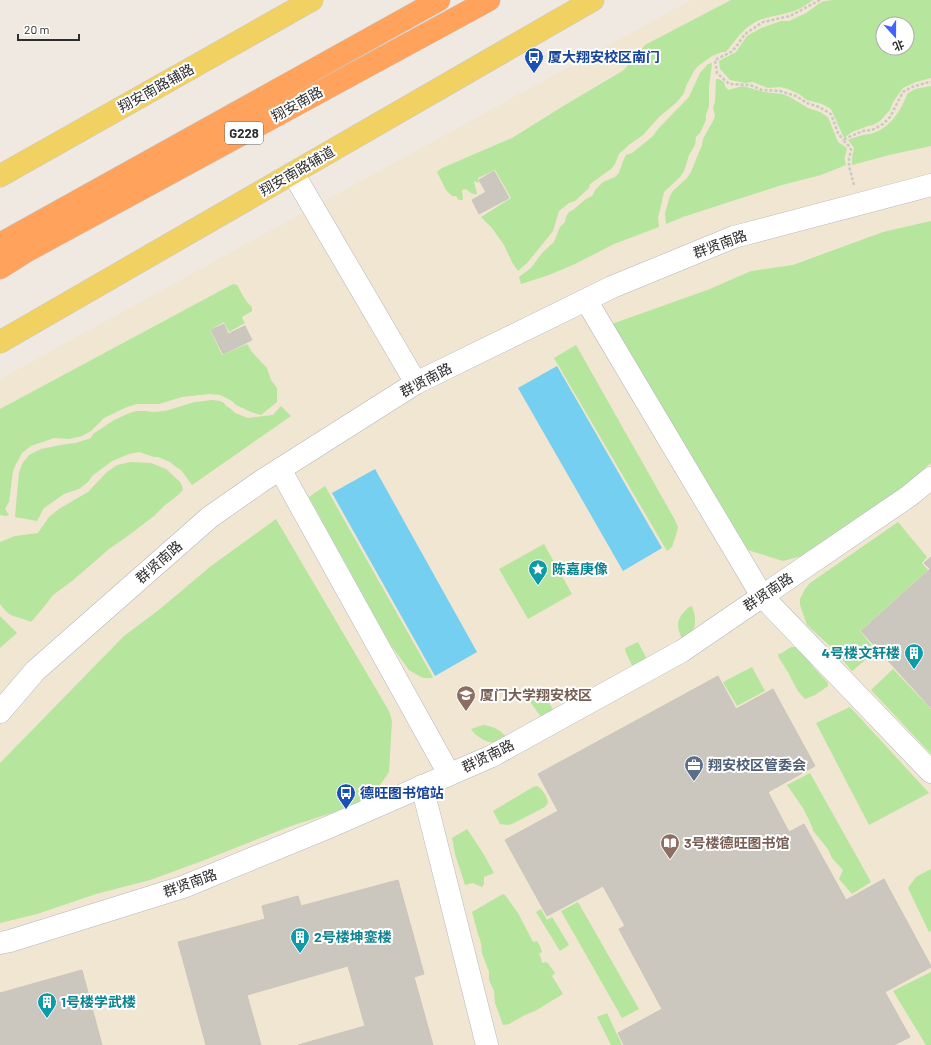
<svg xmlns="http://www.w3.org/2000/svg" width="931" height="1045" font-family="Barlow,'Noto Sans SC',sans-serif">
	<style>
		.education { fill: #f0e6d1; fill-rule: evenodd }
		.green { fill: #b6e59e; fill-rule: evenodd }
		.water { fill: #75cff0 }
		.building { fill: #cbc7bf; stroke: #cbc5ba }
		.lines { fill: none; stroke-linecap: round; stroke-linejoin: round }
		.minor-casing { stroke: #b4b7c1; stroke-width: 23 }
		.major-casing { stroke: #c9c9c9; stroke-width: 23 }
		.highway-casing { stroke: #c9c9c9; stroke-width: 23 }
		.path { stroke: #c9c9c9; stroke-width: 2.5; stroke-dasharray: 3 2; stroke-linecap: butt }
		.minor { stroke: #fff; stroke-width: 22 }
		.major { stroke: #f2d163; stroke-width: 22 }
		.highway { stroke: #ffa35c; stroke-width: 22 }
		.labels { text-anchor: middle; stroke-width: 4; stroke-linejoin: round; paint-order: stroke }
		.shield { fill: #fff; stroke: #6d6d6d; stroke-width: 1 }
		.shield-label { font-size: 13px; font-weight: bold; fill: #2e2e2e }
		.transit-label { font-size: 14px; font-weight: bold; fill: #164399; stroke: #fff; text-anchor: start }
		.street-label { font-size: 14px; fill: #2e2e2e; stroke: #fff }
		.culture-label { font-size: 14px; font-weight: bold; fill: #0d838f; stroke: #fff; text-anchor: start }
		.education-label { font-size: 14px; font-weight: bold; fill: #785e54; stroke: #fff; text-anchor: start }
		.service-label { font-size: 14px; font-weight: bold; fill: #4e5e75; stroke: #fff; text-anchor: start }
	</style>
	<rect width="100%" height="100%" fill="#efe9e1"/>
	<path class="education" d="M691,0H931V1045H0V379ZM883,24H907V48H883Z"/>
	<g class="green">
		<path d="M731,0H813C807,4 800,9 794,11C780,16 764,16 752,24C740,32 735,41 726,52H722L712,56L698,66L694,71L686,86L684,93L677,102L659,117L643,135L630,144L619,154L615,164L611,169L590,184L589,188L575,201L569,203L559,211L553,231L528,262L518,271L512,262L504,245L492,228L481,217L511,198L495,170L478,178L479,183L474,181L477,194C472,195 470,192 466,189L462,190L463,200H459L456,196H452L446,190L437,172L442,168L512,138L565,105L624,70L645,45Z"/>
		<path d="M833,0H931V78L916,82L903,88L893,102L890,110L880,121L873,125L868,126L852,132L844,138L831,109L822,104L807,100L799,94L788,89L780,87L768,88L753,82L746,83L730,80L720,69L719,61L736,52L747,36L761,28L781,21H789L806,13L820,3L824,1ZM883,24H907V48H883Z"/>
		<polygon points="712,63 709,87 709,106 706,115 706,120 700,133 696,137 695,145 689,155 684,171 680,177 664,192 658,218 659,227 614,244 575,264 549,275 521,284 519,277 531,268 542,253 554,242 560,227 565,222 566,217 569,212 573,210 586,199 592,196 596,189 603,182 615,177 619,173 623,161 626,155 632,153 647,141 653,136 658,129 689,97 700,73 708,64"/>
		<path d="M716,79H719L724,82L725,86L728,90L743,86L764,92L782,94L790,97L808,108L820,112L828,117L838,142L847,148C846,156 843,157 846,165L821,175L782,185L732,201L683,217L666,224L665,213L670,196L673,191L687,178L691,172L702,145L703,139L713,121L715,116L713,107L715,102Z"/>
		<path d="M931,86V146L889,155L852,165V157L854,148L848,140C853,138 858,136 863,135C867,134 872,134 876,132C891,126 902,109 907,94L915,89Z"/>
		<polygon points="931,221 931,463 887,500 817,552 783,561 741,548 609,325 710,289 751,271 793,265 883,232"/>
		<polygon points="233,284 237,285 246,301 252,307 252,311 242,317 243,320 245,323 229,332 224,322 210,330 222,355 247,344 252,352 267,368 271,380 277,388 277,402 261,415 251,412 236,405 232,401 220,395 209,394 182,397 159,404 137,404 127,407 104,418 91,431 82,436 69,439 54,438 31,446 22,453 16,464 13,471 9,502 5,509 9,515 6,516 0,515 0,409"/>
		<polygon points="576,345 675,520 678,527 676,535 672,547 667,551 554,358"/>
		<polygon points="212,400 220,401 224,403 226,406 231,409 235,413 248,418 273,415 281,406 291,416 192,485 181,470 176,467 170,462 158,457 154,457 139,452 129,454 112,461 92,476 88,482 79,489 64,494 44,508 37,521 15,517 19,473 22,464 29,455 41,449 66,444 76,443 91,438 93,434 114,420 127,414 136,411 146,411 153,412 165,411 195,402"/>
		<path d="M131,462L151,463L166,469L181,483L183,490L177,496L165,505L154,516L129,535L109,549L72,581L53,595L43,608L31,622C26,619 13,617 9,614C6,611 3,608 0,604V542L15,536L38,533L49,517L59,509L88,492L107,472L117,465Z"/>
		<polygon points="325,486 433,677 431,678 424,678 419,676 409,670 390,644 309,497"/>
		<polygon points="276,519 389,711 392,721 389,772 376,791 366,799 353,806 291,826 202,861 150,880 96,894 37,914 0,923 0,763 124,636 160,609 211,566"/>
		<polygon points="898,522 927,557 922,563 928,570 860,631 876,651 852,671 831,647 807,625 800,605 800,599 805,589 810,583"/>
		<polygon points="544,544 572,594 528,619 499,569"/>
		<path d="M692,606C695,614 698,627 690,634C688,636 685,638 682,639C678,628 675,622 684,612C687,609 688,607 692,606Z"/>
		<polygon points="0,616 17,633 0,648"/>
		<polygon points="638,642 649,663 634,669 626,653 625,648"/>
		<polygon points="791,647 795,647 809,661 815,669 828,683 828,686 815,695 805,699 798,691 793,682 788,672 779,658 778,654 782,653"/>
		<polygon points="752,667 765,691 737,706 723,682"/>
		<polygon points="893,669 931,709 931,754 871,690"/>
		<polygon points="543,692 556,715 541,717 529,700"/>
		<polygon points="850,707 929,793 869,825 816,723"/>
		<path d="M483,725C492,726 500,729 506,737C503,738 500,741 497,742C489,745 475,736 471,729Z"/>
		<polygon points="810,773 871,882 852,894 839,879 843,870 832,858 828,849 814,832 810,822 803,808 787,785"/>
		<path d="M537,786C543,790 547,796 548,803L545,807L512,824L507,825L500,824L493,811L533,787Z"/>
		<polygon points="467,829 483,853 494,873 484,877 484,884 482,887 477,885 473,883 465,885 455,854 452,838"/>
		<polygon points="931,869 931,931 929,932 908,888 916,877"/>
		<polygon points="503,894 505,895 518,913 533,942 537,941 540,946 542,952 539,954 541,958 542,963 547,962 555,973 552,976 563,994 535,1011 525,1015 509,1024 503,1025 495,1003 494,991 489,980 489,972 482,953 481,943 478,934 472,912"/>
		<polygon points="578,902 639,1009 622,1018 561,911"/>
		<polygon points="541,909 547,920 552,917 569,945 560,951 536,912"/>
		<polygon points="931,972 931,1045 926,1045 893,991"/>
		<polygon points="607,1013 622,1045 611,1045 597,1017"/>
	</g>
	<g class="water">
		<polygon points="557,366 662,548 623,571 518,388"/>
		<polygon points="375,469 477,652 435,676 332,493"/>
	</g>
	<g class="building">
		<polygon points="494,171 509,198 479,214 472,200 486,192 479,180"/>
		<polygon points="224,324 228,334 245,326 252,340 223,354 211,330"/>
		<polygon points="931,557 931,708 861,631 930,569 924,563"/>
		<polygon points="718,676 736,709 773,689 815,766 768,792 789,832 804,824 846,900 884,879 931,966 931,967 885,992 910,1037 894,1045 624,1045 618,1033 662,1009 619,929 625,926 603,886 547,916 505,840 558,811 538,774"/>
		<polygon points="398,880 424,974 414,977 433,1045 298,1045 365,1026 348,966 247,995 261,1045 206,1045 178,942 265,919 262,906 298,896 301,906"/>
		<polygon points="82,970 102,1045 0,1045 0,993"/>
	</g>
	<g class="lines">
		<g class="minor-casing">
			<g id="minor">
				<polyline points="293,173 416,383"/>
				<polyline points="586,300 762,596 931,772"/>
				<polyline points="280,469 449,774"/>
				<polyline points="0,712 35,671 210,517 263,480 416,383 612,287 734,237 931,185"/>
				<polyline points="422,786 487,1045"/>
				<polyline points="0,943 10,941 183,887 329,827 492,756 682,651 909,496 931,478"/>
			</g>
		</g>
		<g class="major-casing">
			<g id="major">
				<polyline points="0,176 312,0"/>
				<polyline points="0,342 593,0"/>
			</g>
		</g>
		<g class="highway-casing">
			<g id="highway">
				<polyline points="0,244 439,0"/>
				<polyline points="0,268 27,251 489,0"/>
			</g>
		</g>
		<g class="path">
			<polyline points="820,0 790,16 763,22 745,34 736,47 731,52 715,60 717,73 729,84 750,85 762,90 780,91 796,96 807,103 819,107 831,114 838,133 843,140"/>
			<polyline points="854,185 849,166 849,158 851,150 849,146 843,140 849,137 863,131 872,130 883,124 890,117 903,92 912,87 929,82 931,82"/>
		</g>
		<use href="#minor" class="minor"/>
		<use href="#major" class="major"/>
		<use href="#highway" class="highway"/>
	</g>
	<defs>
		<g id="bus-pin" transform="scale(1)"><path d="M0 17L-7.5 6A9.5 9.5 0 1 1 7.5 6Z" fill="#1a4fb4" stroke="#fff"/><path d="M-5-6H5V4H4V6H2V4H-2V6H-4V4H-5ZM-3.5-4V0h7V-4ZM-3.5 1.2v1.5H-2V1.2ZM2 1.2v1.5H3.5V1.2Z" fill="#fff"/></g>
		<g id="sight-pin" transform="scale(1)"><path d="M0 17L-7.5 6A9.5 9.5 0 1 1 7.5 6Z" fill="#0f9aa8" stroke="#fff"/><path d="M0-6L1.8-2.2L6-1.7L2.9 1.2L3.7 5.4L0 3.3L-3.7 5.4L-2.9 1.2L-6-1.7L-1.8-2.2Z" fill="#fff"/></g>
		<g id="building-pin" transform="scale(1)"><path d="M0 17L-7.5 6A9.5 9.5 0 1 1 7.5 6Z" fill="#0f9aa8" stroke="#fff"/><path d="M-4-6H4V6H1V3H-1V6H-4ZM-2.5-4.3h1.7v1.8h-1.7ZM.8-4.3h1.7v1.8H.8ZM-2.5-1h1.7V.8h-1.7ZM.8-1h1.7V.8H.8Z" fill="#fff"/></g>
		<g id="university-pin" transform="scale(1)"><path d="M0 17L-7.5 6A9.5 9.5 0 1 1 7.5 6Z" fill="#8d6e63" stroke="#fff"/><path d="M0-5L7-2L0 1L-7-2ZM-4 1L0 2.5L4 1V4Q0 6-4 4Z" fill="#fff"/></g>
		<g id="office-pin" transform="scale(1)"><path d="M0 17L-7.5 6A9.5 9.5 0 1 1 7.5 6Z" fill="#5c6f8a" stroke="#fff"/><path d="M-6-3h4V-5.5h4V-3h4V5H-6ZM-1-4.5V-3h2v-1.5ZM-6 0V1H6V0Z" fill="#fff"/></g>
		<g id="library-pin" transform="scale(1)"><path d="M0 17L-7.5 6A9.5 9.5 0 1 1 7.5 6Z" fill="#8d6e63" stroke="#fff"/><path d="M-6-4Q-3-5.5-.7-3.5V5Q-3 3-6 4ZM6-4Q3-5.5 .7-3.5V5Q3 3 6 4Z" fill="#fff"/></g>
	</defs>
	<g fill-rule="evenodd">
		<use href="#bus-pin" x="534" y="57"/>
		<use href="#sight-pin" x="538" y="569"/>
		<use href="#building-pin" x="914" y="653"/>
		<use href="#university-pin" x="466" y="695"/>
		<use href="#office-pin" x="694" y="765"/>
		<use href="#bus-pin" x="346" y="793"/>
		<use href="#library-pin" x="670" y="843"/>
		<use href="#building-pin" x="300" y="937"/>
		<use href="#building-pin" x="47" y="1002"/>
	</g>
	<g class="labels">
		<rect class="shield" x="225" y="122" width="38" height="22" rx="3"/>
		<g class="shield-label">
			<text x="244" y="138">G228</text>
		</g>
		<g class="transit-label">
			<text x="548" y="62">厦大翔安校区南门</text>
			<text x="360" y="798">德旺图书馆站</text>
		</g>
		<g class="street-label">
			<text transform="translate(156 88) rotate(-29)" y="5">翔安南路辅路</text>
			<text transform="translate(297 104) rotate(-29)" y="5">翔安南路</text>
			<text transform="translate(297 171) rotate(-30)" y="5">翔安南路辅道</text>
			<text transform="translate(720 244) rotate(-20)" y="5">群贤南路</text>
			<text transform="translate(426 380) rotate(-28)" y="5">群贤南路</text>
			<text transform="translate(159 562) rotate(-41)" y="5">群贤南路</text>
			<text transform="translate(768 592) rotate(-34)" y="5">群贤南路</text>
			<text transform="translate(488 756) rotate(-26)" y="5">群贤南路</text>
			<text transform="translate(190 883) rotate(-20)" y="5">群贤南路</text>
		</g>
		<g class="culture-label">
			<text x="552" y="574">陈嘉庚像</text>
			<text x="900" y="658" text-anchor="end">4号楼文轩楼</text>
			<text x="314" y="942">2号楼坤銮楼</text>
			<text x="61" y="1007">1号楼学武楼</text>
		</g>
		<g class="education-label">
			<text x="480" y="700">厦门大学翔安校区</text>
			<text x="684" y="848">3号楼德旺图书馆</text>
		</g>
		<g class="service-label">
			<text x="708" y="770">翔安校区管委会</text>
		</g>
	</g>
	<g transform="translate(895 36) rotate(159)"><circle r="19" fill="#ffffff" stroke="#ababab"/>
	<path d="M0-3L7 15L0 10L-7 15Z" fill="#4264fb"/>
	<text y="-6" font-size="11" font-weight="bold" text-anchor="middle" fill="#2e2e2e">北</text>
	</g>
	<path d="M18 34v6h61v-6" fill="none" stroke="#2e2e2e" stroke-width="2"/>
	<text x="24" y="34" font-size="12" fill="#2e2e2e" stroke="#ffffff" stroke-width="3" paint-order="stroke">20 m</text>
</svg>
